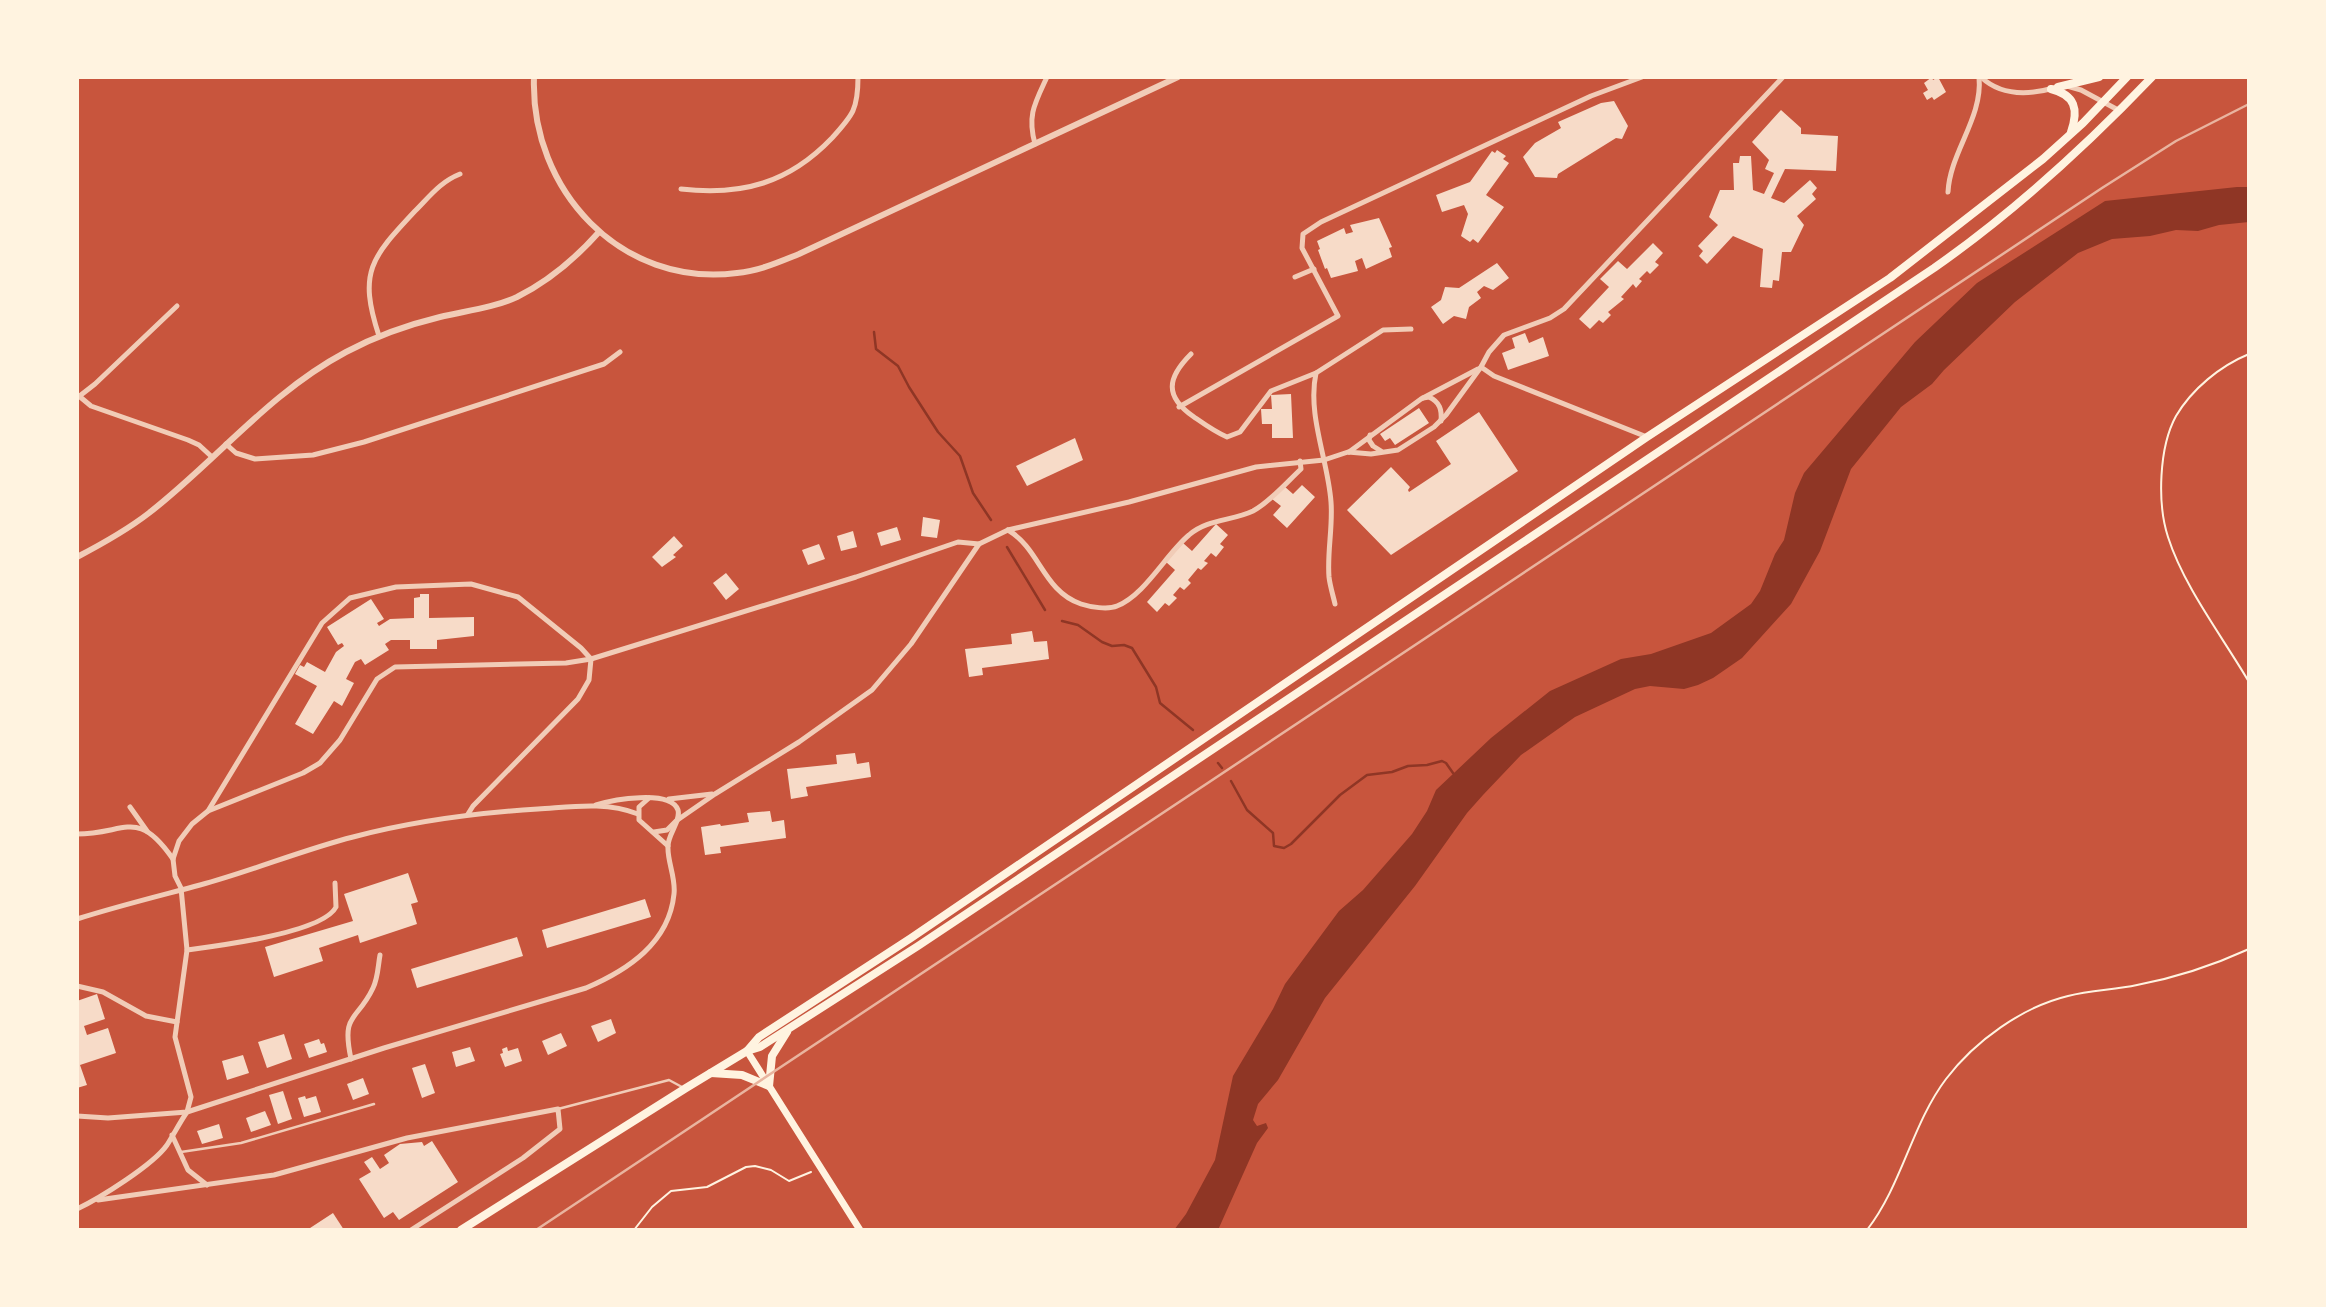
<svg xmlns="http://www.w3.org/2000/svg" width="2326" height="1307" font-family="'Golos Text',sans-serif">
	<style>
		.water { fill: #8f3625 }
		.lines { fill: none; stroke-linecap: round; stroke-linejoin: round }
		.stream { stroke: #8f3625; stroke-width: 2.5 }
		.building { fill: #f7dbc8 }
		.path { stroke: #fff3e0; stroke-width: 2 }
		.service { stroke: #f1ccb7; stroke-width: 2.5 }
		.minor { stroke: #f1ccb7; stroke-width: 5 }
		.tertiary { stroke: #f1ccb7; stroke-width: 6 }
		.secondary { stroke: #fff3e0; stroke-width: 7 }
		.primary { stroke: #fff3e0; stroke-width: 8 }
		.rail { stroke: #e9b49f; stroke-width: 2.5 }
	</style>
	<rect width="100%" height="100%" fill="#c8553d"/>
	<polygon class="water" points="2237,187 2249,187 2249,222 2219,225 2198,231 2176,230 2150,236 2112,239 2078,253 2015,302 1944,370 1932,384 1901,407 1851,469 1820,551 1791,604 1742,658 1713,678 1698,685 1684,689 1650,686 1635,689 1575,717 1521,755 1483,795 1467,813 1415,886 1325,998 1278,1080 1258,1104 1253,1120 1257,1126 1266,1123 1268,1128 1257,1143 1218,1230 1174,1230 1186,1214 1215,1160 1233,1076 1273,1009 1285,984 1339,911 1363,890 1412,834 1427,811 1436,790 1491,738 1550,691 1621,659 1651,654 1711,633 1751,604 1760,591 1775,554 1784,540 1795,493 1804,473 1915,342 1977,283 2105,201"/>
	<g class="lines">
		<g class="stream">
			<polyline points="874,332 876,349 898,366 909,387 938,432 960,456 973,493 991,520"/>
			<polyline points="1007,547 1045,610"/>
			<polyline points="1062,621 1078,625 1102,642 1112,646 1124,645 1132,648 1156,687 1160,703 1193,730"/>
			<polyline points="1218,763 1222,768"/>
			<polyline points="1231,781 1247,810 1273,833 1274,846 1284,848 1291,844 1340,795 1367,775 1392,772 1408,766 1427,765 1442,761 1446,763 1453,773"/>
		</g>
	</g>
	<g class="building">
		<polygon points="1932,77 1933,80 1938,77 1946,92 1934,100 1932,97 1927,100 1923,93 1928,90 1924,83"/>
		<polygon points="1614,101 1628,126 1622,139 1616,138 1558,174 1557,178 1535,177 1523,157 1535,143 1561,128 1558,122 1601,103"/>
		<polygon points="1781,110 1801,128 1801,134 1838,136 1836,171 1785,169 1771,198 1784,203 1810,180 1817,188 1812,194 1816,199 1797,216 1804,225 1791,252 1782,252 1779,281 1773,280 1772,288 1760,287 1763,249 1733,236 1707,264 1699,256 1703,251 1698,246 1718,225 1709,217 1720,190 1734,190 1733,163 1739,163 1740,156 1751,156 1753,190 1764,194 1774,173 1765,169 1769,160 1752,142"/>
		<polygon points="1497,150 1506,156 1503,159 1509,163 1486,195 1504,207 1478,243 1473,239 1470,242 1461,236 1468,214 1464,205 1442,212 1436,195 1470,182 1492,151 1495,153"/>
		<polygon points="1379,218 1392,247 1389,248 1392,257 1366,269 1362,258 1355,261 1358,271 1331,278 1327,268 1325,269 1318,250 1320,249 1317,241 1344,228 1346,234 1353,232 1350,225"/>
		<polygon points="1653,243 1663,253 1655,262 1659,265 1650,274 1647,271 1639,279 1642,281 1636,288 1633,284 1621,297 1624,299 1608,312 1611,315 1603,323 1599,320 1590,329 1579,319 1609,287 1600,279 1618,261 1627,269"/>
		<polygon points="1497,263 1509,278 1493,290 1484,286 1477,292 1481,298 1469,307 1466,319 1454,316 1443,324 1431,307 1441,300 1445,287 1459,288"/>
		<polygon points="1525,333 1529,343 1543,337 1549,356 1508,370 1502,353 1515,348 1512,338"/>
		<polygon points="1291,394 1293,438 1272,438 1272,424 1262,424 1261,409 1272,409 1271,395"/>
		<polygon points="1419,408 1429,423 1395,445 1390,438 1385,441 1380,434"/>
		<polygon points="1479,412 1518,471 1391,555 1347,510 1391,467 1410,487 1408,490 1409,492 1451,464 1436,441"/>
		<polygon points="1075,438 1083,460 1027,486 1016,466"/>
		<polygon points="1302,485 1315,497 1287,528 1273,515 1281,506 1272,499 1284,486 1293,494"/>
		<polygon points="923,517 940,520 937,538 921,536"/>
		<polygon points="1216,524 1228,535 1220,544 1224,547 1216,557 1211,553 1204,561 1208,563 1201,570 1198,568 1188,580 1191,583 1184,590 1180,587 1173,595 1177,598 1169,606 1165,603 1157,612 1147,602 1175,570 1166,562 1183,543 1192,551"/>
		<polygon points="897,527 901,540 881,546 877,533"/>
		<polygon points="853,531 857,547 841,551 837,536"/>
		<polygon points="674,536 683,546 673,555 676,557 662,567 652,557"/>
		<polygon points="819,544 825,559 808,565 802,550"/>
		<polygon points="726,573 739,589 726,600 713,583"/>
		<polygon points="420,594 429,594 429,618 474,617 474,636 437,640 437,649 410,649 410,640 391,640 385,644 389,650 365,665 361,659 355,662 346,679 354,683 342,706 334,701 313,734 295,724 317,686 295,674 300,665 304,667 307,662 325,672 336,652 344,646 342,643 338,645 327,627 371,599 384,619 377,623 379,626 390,619 414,618 414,598 420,597"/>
		<polygon points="1032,631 1034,642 1047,641 1049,659 982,668 983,675 969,677 965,649 1012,644 1011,634"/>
		<polygon points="855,753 857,764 869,762 871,777 806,787 808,796 791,799 787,769 837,764 836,755"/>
		<polygon points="770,811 772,822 784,820 786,838 720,847 721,853 705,855 701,827 720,824 721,826 749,822 747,813"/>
		<polygon points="408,873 418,902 411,904 417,924 360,943 358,935 319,948 323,961 274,977 265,947 353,921 344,894"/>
		<polygon points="645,899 651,917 547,948 542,930"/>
		<polygon points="517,937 523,956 417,988 411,969"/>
		<polygon points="97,994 105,1019 84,1026 87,1035 108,1028 116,1053 80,1065 87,1085 77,1088 77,1001"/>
		<polygon points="611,1019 616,1033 598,1042 591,1026"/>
		<polygon points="561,1033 567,1046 548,1055 542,1041"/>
		<polygon points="284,1034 292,1059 267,1068 258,1042"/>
		<polygon points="319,1039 321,1044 324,1043 327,1052 309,1058 304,1044"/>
		<polygon points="470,1047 475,1061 456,1067 452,1052"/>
		<polygon points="507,1047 508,1051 518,1048 522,1061 505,1067 500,1054 503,1053 502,1049"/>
		<polygon points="243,1055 249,1073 227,1080 222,1061"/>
		<polygon points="425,1064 435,1093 422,1098 412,1068"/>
		<polygon points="363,1078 369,1094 353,1100 347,1084"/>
		<polygon points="283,1091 292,1119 278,1124 269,1095"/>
		<polygon points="305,1096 306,1099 316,1096 321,1112 304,1117 298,1098"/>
		<polygon points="265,1111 271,1125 251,1132 246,1118"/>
		<polygon points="219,1124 223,1138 202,1144 197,1131"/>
		<polygon points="432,1141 458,1182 399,1220 393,1212 384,1218 359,1179 371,1172 364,1162 372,1157 380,1169 389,1163 384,1155 400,1144 422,1142 424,1146"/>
		<polygon points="333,1213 344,1230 307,1230"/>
	</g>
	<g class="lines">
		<g class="path">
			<path d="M2249,354C2220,366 2192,389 2176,416C2159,447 2157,503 2168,537C2184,587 2222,636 2249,682"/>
			<polyline points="634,1230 652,1207 671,1191 707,1187 746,1167 755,1166 771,1170 789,1181 811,1172"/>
			<path d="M1867,1230C1902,1185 1912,1124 1946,1079C1975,1041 2022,1007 2068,996C2091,990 2114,990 2137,985C2174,978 2214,965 2249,949"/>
		</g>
		<g class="service">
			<polyline points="558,1109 669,1080 682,1087"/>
			<polyline points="181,1152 241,1143 374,1104"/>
		</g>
		<g class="minor">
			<path d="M1981,77C2001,96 2029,95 2054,88"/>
			<polyline points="2067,86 2081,90 2120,111"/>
			<path d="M1035,144C1027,115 1035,103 1047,77"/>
			<path d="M681,189C742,196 789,183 832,138C853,115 858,109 858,77"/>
			<path d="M1948,192C1950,152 1983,118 1979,77"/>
			<polyline points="1295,277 1314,269"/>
			<path d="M379,336C358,272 371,258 415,211C430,196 440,182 460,174"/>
			<path d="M1191,354C1167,378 1164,396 1194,417C1204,424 1215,432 1227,437L1240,432L1271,391L1316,373C1307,415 1328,460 1331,502C1333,527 1327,552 1329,577C1330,586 1333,595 1335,604"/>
			<polyline points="1481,367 1494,376 1647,437"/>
			<polyline points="1316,373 1383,330 1411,329"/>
			<polyline points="79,396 91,406 188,440 199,445 212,457"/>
			<polyline points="77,398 95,384 177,306"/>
			<path d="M1423,398L1429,397C1440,402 1442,410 1441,421"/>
			<polyline points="1179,407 1338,316 1302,248 1303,234 1321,222 1591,96 1642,77"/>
			<polyline points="1370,435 1369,440 1373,446 1381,451"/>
			<polyline points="226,444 236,453 255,459 313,455 364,442 604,364 620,352"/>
			<polyline points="1349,452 1421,399 1478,369"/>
			<path d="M1008,530C1040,549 1043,591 1081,604C1090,607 1108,610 1117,606C1145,595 1166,554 1189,535C1207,519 1232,521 1253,511C1270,502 1287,482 1301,469L1300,461"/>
			<polyline points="649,798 639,807 639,820 668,846"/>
			<polyline points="669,799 712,794"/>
			<polyline points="130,807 147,831"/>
			<polyline points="208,811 322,623 350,598 396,587 471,584 518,597 581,648 591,659 589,680 578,699 473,806 468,814"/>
			<polyline points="654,832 667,830 676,821 715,794 799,742 872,690 911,644 979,544 1008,530 1129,502 1256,467 1324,460 1348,452 1371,454 1398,450 1434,427 1446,415 1481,367 1489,352 1504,335 1550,318 1564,309 1783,77"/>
			<path d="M77,834C126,834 137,807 173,859"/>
			<path d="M77,919C118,906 159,896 200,885C252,871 302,850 353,837C414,821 475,813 538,809C571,807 605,801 638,814"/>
			<path d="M187,950C217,946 323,933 336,907L335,883"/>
			<polyline points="77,986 103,992 146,1016 177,1022"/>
			<path d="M351,1059C341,1012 357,1022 373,988C378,978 378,966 380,955"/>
			<polyline points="77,1116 108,1118 187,1112 191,1097 175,1037 187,950 181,888 175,876 173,859 179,841 192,824 208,811 303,773 320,763 340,740 377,679 395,667 566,663 591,659 856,577 958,542 979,544"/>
			<polyline points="172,1135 188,1170 207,1185"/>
			<polyline points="98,1200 274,1175 407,1138 558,1109 560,1129 523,1158 411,1230"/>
			<path d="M77,1209C100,1198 153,1165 167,1145C174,1134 180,1122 187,1112L384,1048L586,988C628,970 669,943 674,894C676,878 667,861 668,846C668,834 681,821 678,810C670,789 612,800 596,805"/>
		</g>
		<g class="tertiary">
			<path d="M534,77C530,190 621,288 737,273C759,271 779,262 799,254L1178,77"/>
			<path d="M77,557C102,544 127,530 149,513C217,460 269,393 346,352C376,336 407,325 440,317C465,311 493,308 517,297C549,281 575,259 599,232"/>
		</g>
		<polyline class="secondary" points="747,1051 860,1230"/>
		<g class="primary">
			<polyline points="2058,87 2099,77"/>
			<path d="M2051,89C2075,95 2079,109 2071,132"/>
			<polyline points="747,1051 759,1037 911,938 1647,437 1890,278 2043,159 2083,123 2127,77"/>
			<polyline points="711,1073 742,1075 769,1086 772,1056 787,1032"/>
			<path d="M461,1230L686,1088L747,1051L760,1047L918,946L1934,268C2014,212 2085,147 2152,77"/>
		</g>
		<polyline class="rail" points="536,1230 2102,188 2176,141 2249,104"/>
	</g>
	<rect width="2326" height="1307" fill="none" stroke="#fff3e0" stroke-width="158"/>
</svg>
